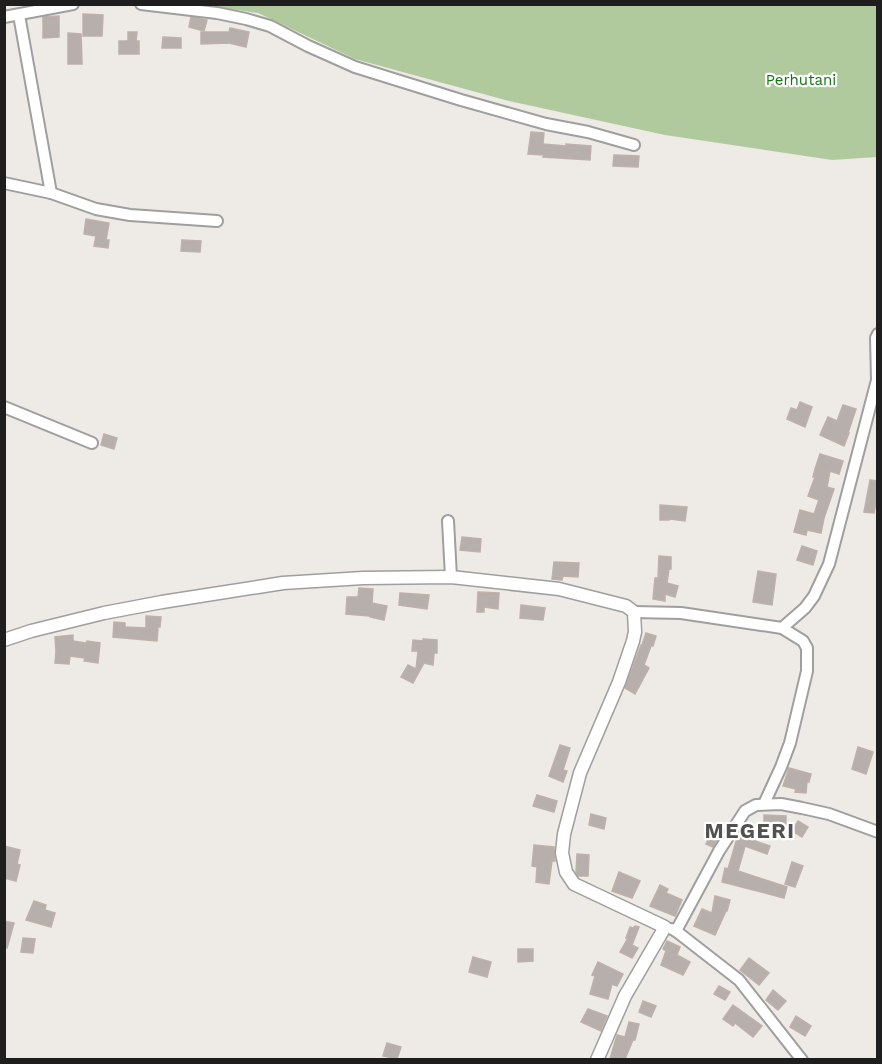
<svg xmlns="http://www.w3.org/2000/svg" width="882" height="1064" font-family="'Work Sans',sans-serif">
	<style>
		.forest { fill: #b0ca9e }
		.building { fill: #b7afab; stroke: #bfb0a9; stroke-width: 1.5 }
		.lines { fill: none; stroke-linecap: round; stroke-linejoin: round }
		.minor-casing { stroke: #9f9f9f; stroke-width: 14 }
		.tertiary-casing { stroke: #9f9f9f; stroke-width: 15 }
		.minor { stroke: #fff; stroke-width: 10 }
		.tertiary { stroke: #fff; stroke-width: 12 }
		.labels { text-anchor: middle; stroke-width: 4.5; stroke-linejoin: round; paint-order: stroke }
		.park-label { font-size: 15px; fill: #187316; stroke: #fff }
		.district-label { font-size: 21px; font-weight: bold; letter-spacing: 1.5px; fill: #515151; stroke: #fff }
	</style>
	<rect width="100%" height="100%" fill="#eeeae5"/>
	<polygon class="forest" points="202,5 877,5 877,157 832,160 665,135 509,101 355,59 258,13"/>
	<g class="building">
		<polygon points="83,14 103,15 102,36 83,36"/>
		<polygon points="59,16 59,37 43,38 43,17"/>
		<polygon points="191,17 207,20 204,31 189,27"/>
		<polygon points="230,28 249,32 246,47 229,43 201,44 201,32 229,32"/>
		<polygon points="128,32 137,32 136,41 139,41 139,54 119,54 119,41 128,41"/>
		<polygon points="68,33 81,34 82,64 68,64"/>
		<polygon points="163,37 181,38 181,48 162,48"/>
		<polygon points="531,132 544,133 543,144 566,146 566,144 591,146 590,160 543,157 544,155 528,154"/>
		<polygon points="614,155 639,156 638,167 613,166"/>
		<polygon points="86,219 109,223 106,240 109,240 108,248 94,246 96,236 84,234"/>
		<polygon points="182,240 201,241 200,252 181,251"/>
		<polygon points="800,402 812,407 805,427 787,419 791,408 797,410"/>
		<polygon points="843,405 856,409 848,433 849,433 844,446 820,435 828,417 837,421"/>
		<polygon points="104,434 117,438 114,449 101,445"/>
		<polygon points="820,454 843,461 839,474 830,471 827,487 834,489 824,518 821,533 807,530 806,535 794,532 800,510 814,514 819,500 808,496 815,477 813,477 815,469"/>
		<polygon points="870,480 878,481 878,490 874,513 864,512"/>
		<polygon points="660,505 687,507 685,521 670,519 669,520 660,520"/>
		<polygon points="462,537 481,539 480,552 460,550"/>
		<polygon points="802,546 817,551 813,565 797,560"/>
		<polygon points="659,556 671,557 671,569 669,569 667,583 678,586 675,597 665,594 665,601 653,599 655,578 658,578"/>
		<polygon points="554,562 579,563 578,577 563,576 562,580 552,579"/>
		<polygon points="758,571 776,574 772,605 753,602"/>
		<polygon points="359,588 373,589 372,603 387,606 384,620 370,617 370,616 346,614 347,597 358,597"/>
		<polygon points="478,592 499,593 498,609 484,607 484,612 477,612"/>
		<polygon points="400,593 429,595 427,609 399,605"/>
		<polygon points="521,605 545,608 543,620 520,618"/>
		<polygon points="146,616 161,617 160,627 158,627 157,641 113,637 114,622 125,623 125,627 146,628"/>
		<polygon points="646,633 656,636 653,646 651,646 644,665 649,668 635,694 625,688 641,645 642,645"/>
		<polygon points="73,635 73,641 86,643 87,641 100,643 98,663 84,661 85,658 70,656 69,664 55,663 56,651 55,637"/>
		<polygon points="423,639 437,640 437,653 434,653 433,665 424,663 413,683 401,677 408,665 416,669 418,651 412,651 413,640 423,641"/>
		<polygon points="560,745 570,748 563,770 567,771 563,782 549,776"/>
		<polygon points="858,747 873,752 866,774 852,769"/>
		<polygon points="789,768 811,774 809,782 807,782 806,793 795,792 796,789 783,786"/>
		<polygon points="537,795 557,801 554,812 533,806"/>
		<polygon points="591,814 606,818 604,829 589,825"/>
		<polygon points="764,815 786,816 786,826 764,825"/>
		<polygon points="798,821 808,827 802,837 792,831"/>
		<polygon points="712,829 721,832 713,847 706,844"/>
		<polygon points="738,835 770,846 767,854 745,846 738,871 787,887 784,898 722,882 725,868 728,869"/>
		<polygon points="534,845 554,847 555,861 552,861 549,884 536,882 537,867 532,866"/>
		<polygon points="4,846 20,850 17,864 20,865 16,881 4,878"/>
		<polygon points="577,854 589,855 588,876 578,876 576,872"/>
		<polygon points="792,862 803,866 795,887 785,884"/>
		<polygon points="619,872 640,881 632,898 612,891"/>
		<polygon points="660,885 668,889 666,893 682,900 675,916 650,906"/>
		<polygon points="715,896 730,900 727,911 726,911 715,935 694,926 702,909 712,913"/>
		<polygon points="34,901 46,905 45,910 55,913 51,927 26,920"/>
		<polygon points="4,921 14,923 7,948 4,947"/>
		<polygon points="635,926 639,927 632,945 638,948 632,958 620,952 628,938 626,938 630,927 633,928"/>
		<polygon points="23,938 35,939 33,953 21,952"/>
		<polygon points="667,941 680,947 677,955 690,962 683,975 661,965 666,951 663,949"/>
		<polygon points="518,949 533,949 533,961 518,962"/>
		<polygon points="473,957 491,962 487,977 469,972"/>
		<polygon points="749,958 769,973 759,985 740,970"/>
		<polygon points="598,962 623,974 617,986 612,984 608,999 590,994 595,976 592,975"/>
		<polygon points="719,986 730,992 725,1000 714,994"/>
		<polygon points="773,990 786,1001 778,1010 766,1000"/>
		<polygon points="643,1001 656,1006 651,1017 639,1012"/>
		<polygon points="733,1005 762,1026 753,1037 735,1023 733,1026 723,1019"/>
		<polygon points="588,1009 607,1016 601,1031 581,1022"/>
		<polygon points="796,1016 811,1026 805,1036 790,1027"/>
		<polygon points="629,1022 639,1024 635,1040 633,1040 625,1059 610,1059 617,1035 625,1037"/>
		<polygon points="387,1043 401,1047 397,1059 383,1056"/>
	</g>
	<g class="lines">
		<g class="minor-casing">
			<g id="minor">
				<polyline points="141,4 217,13 246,19 270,26 308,46 355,67 461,100 546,124 588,132 634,145"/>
				<polyline points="19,15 51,193 96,209 130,215 217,221"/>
				<polyline points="4,17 73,4"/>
				<polyline points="4,183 51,193"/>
				<polyline points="4,407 92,443"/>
				<polyline points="448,521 451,577"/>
				<polyline points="634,612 681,613 782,628 805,608 814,596 829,564 877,380 876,338 878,334"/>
				<polyline points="764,804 781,767 790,743 807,671 807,648 803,641 782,628"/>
				<polyline points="672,929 676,931 739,980 802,1060"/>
				<polyline points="676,931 719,851 745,811 756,805 781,804 802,808 829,814 878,832"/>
			</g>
		</g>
		<g class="tertiary-casing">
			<polyline id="tertiary" points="4,640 31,631 104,613 162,602 283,583 363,578 451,577 559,589 626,606 634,612 635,632 633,641 619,682 580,773 564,834 562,853 566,872 574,884 665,927 625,996 597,1060"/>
		</g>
		<use href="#minor" class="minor"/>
		<use href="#tertiary" class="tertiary"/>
	</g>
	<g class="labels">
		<g class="park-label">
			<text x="801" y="85">Perhutani</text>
		</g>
		<g class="district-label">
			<text x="750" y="838">MEGERI</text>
		</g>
	</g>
	<rect width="882" height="1064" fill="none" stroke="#1e1e1e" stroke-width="12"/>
</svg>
